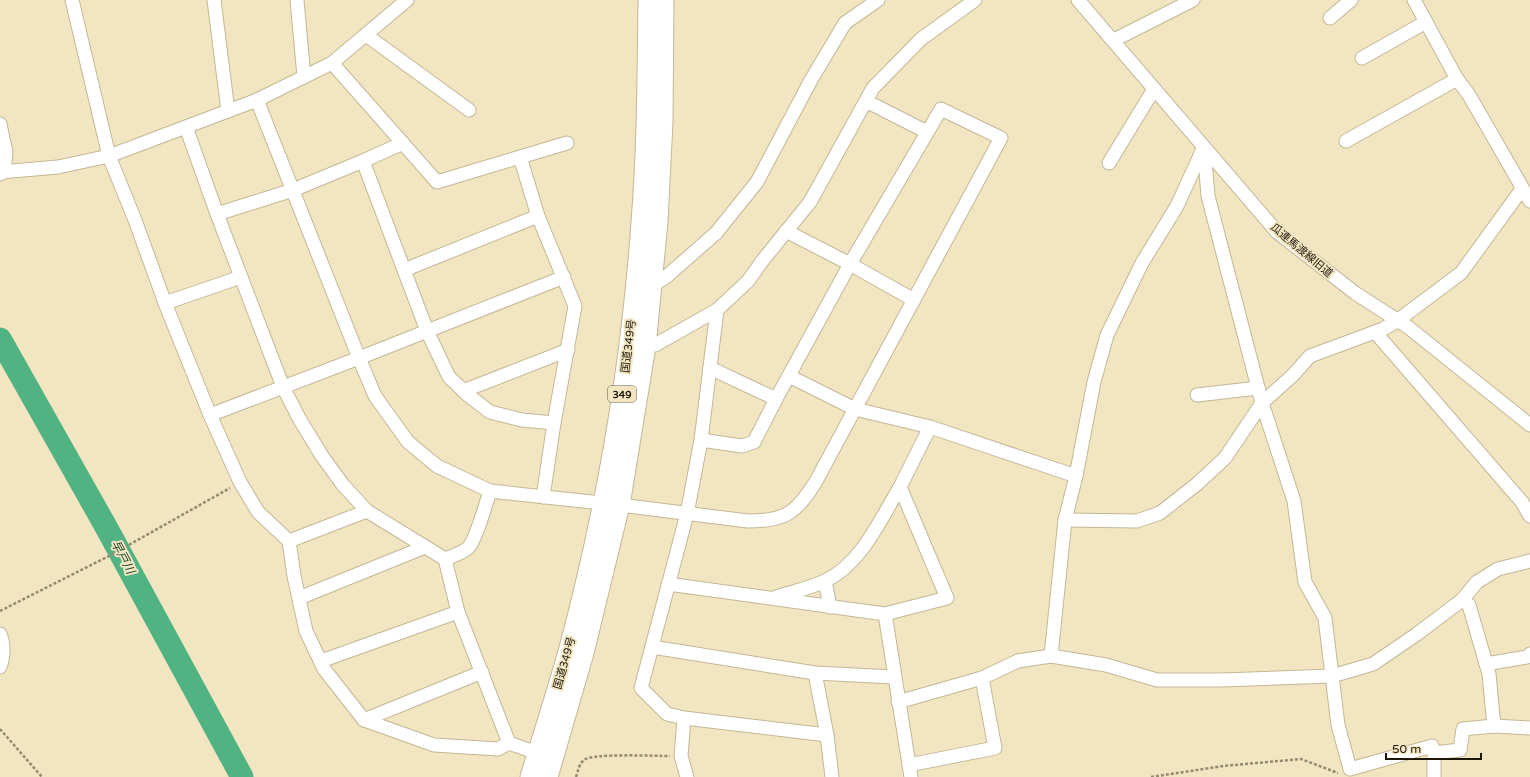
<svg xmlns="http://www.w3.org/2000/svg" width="1530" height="777" font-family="'Varela Round','Noto Sans JP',sans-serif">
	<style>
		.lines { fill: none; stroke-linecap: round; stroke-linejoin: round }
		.river { stroke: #51b282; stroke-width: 23 }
		.minor-casing { stroke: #c3b795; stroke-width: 15 }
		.highway-casing { stroke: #c3b795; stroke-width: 21 }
		.path { stroke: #938b71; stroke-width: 2.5; stroke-dasharray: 3 2; stroke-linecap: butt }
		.minor { stroke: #fff; stroke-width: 13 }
		.highway { stroke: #fff; stroke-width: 19 }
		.labels { text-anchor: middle; stroke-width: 4; stroke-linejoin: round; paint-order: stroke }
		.shield { fill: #f2e6c2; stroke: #5c5541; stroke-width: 1 }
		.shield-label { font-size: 10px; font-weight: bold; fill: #1c170a }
		.street-label { font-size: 11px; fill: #1c170a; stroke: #f2e6c2 }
		.water-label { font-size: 12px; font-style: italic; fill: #1e4732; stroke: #f2e6c2 }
	</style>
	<rect width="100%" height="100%" fill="#f2e6c2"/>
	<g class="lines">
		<polyline class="river" points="0,339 105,525 242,777"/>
		<g class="minor-casing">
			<g id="minor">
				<polyline points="72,0 109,156 135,220 165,303 210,415 240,482 258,512 289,541 294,576 306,631 324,669 364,720 434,745 498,749 509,743 537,753"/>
				<polyline points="214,0 228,111"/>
				<polyline points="297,0 304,77"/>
				<polyline points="1078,0 1277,232 1355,293 1408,327 1530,425"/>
				<polyline points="1414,0 1457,79 1469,95 1530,201"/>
				<polyline points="1330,18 1351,0"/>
				<polyline points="366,35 469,110"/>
				<polyline points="1114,40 1193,0"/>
				<polyline points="1362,58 1426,22"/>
				<polyline points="332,63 437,182 520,157 538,216 575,306 554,423 543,497"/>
				<path d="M257,100L359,358L375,396L408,442L437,466L490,491L620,505L748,521C785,521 795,514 815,483L1001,138L941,109L850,264L914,300"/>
				<polyline points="866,101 927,132"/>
				<polyline points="0,124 6,152 4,172 0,174"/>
				<polyline points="186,127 217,214"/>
				<polyline points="1346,141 1457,79"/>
				<polyline points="1204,147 1208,196 1262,403 1293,375 1310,356 1383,329 1397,321 1461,273 1522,189"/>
				<polyline points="520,157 567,143"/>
				<polyline points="363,161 403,143"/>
				<polyline points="1109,163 1154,89"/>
				<polyline points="0,172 58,167 109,156 257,100 332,63 407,0"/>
				<polyline points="404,270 538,216"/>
				<polyline points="652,286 667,276 716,233 757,182 811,80 845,23 878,0"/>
				<polyline points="165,303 241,277"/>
				<polyline points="717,310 701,440 687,514 641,688 667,714 684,718 827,735 832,777"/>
				<polyline points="1375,332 1522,502 1530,516"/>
				<polyline points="646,346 655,345 717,310 748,281 763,260 810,202 873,88 921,39 975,0"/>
				<polyline points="789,376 855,409 930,427 1076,476"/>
				<polyline points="463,391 568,350"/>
				<polyline points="1197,395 1258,388"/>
				<polyline points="776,399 850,264 786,231"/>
				<polyline points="1262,403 1294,501 1305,582 1325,618 1338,725 1350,769 1432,746 1434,753"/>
				<polyline points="210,415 359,358 564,277"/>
				<polyline points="701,440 742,446 754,442 776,399 710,368"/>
				<path d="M490,491C486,503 476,540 468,548C462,553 453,556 445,559L458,612L509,743"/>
				<polyline points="367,511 343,485 322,456 300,420 283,387 217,214 293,190 363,161 427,331 449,377 469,396 490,412 522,420 554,423"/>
				<polyline points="1065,520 1137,521 1160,513 1197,484 1225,458 1262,403"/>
				<polyline points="289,541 367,511 445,559"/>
				<polyline points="825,581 830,607"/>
				<polyline points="668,584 885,614"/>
				<path d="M776,597C792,592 810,588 825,581C861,564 880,520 900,487"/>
				<polyline points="299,598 425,547"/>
				<polyline points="1462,600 1469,605 1489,674 1494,726"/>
				<path d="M0,634C4,644 4,656 0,667"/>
				<polyline points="652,647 815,673 894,677"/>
				<polyline points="1051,656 1065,520 1076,476 1094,382 1107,335 1142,263 1177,206 1203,149"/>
				<polyline points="321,661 458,612"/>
				<polyline points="1486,664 1527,657 1530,654"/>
				<polyline points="815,673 827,735"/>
				<polyline points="898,702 982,678 1018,661 1051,656 1106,665 1157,680 1221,680 1332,676 1373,664 1417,634 1462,600 1477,582 1498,569 1530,561"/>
				<polyline points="684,718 681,756 687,777"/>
				<polyline points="364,720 482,672"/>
				<polyline points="909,765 995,748 982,678"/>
				<polyline points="911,777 885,614 947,598 900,487 930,427"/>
				<polyline points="1434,777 1434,753 1460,750 1463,729 1494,726 1530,728"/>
			</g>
		</g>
		<g class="highway-casing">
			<g id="highway">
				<path d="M530,777C543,734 557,691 569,648C606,509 631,366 641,222C647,148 647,74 648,0"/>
				<polyline points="548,777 584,653 620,505 646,346 658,222 663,122 664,0"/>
			</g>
		</g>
		<g class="path">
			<polyline points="0,611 111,555 230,488"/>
			<polyline points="0,729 42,777"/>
			<path d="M576,777C578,771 579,764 584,760C592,753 655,756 670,756"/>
			<polyline points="1151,777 1223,766 1301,759 1338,773"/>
		</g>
		<use href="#minor" class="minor"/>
		<use href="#highway" class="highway"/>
	</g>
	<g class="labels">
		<rect class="shield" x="608" y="386" width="28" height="16" rx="3"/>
		<g class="shield-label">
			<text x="622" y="398">349</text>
		</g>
		<g class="street-label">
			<text transform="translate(1302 250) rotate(40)" y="4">瓜連馬渡線旧道</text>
			<text transform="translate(628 346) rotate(-83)" y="4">国道349号</text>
			<text transform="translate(564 663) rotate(-74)" y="4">国道349号</text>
		</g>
		<g class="water-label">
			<text transform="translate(123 557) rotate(62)" y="4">早戸川</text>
		</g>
	</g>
	<path d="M1386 753v6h95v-6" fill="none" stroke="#1c170a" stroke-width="2"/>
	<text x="1392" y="753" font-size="12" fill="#1c170a" stroke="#f2e6c2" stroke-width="3" paint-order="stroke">50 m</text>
</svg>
